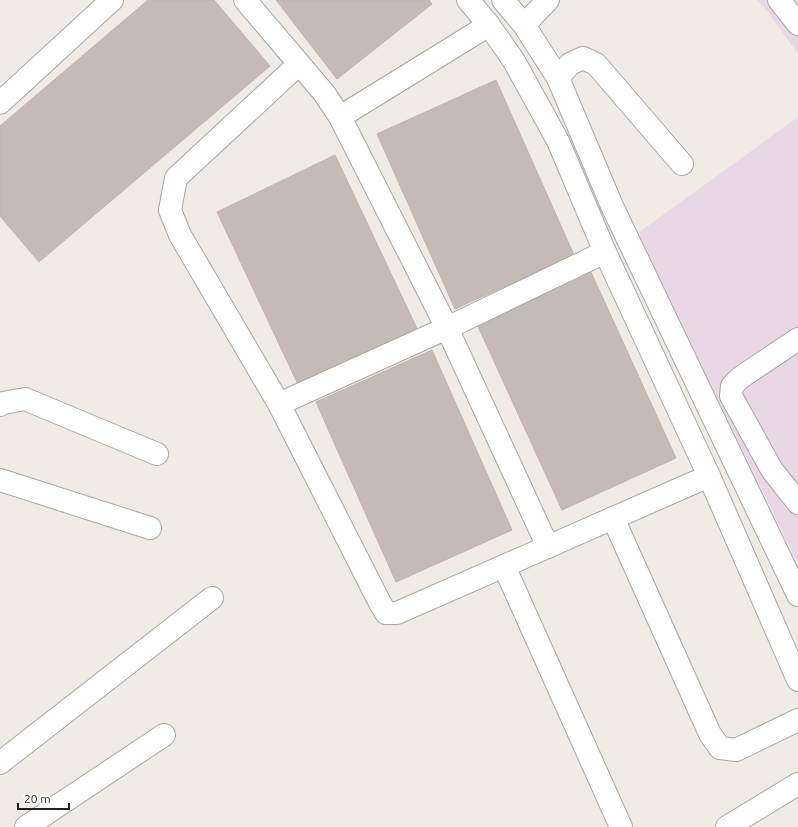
<svg xmlns="http://www.w3.org/2000/svg" width="798" height="827" font-family="Ubuntu,sans-serif">
	<style>
		.industrial { fill: #e9d7e6 }
		.building { fill: #c5bbb4; stroke: #c2b2a7 }
		.lines { fill: none; stroke-linecap: round; stroke-linejoin: round }
		.minor-casing { stroke: #a6a6a6; stroke-width: 24 }
		.minor { stroke: #fff; stroke-width: 22 }
	</style>
	<rect width="100%" height="100%" fill="#f0ece5"/>
	<g class="industrial">
		<polygon points="757,0 798,0 798,54 764,7"/>
		<polygon points="798,117 798,564 638,233"/>
	</g>
	<g class="building">
		<polygon points="148,0 214,0 270,66 39,262 0,216 0,126"/>
		<polygon points="276,0 429,0 432,4 337,79"/>
		<polygon points="496,80 574,255 455,309 377,134"/>
		<polygon points="335,155 421,337 302,393 217,212"/>
		<polygon points="590,270 676,458 562,510 476,322"/>
		<polygon points="432,350 512,530 396,582 316,402"/>
	</g>
	<g class="lines">
		<g class="minor-casing">
			<g id="minor">
				<polyline points="245,0 324,93 340,117 447,328 548,547"/>
				<polyline points="468,0 489,25 514,61 558,141 605,252 709,476 798,680"/>
				<polyline points="503,0 524,25 558,78 612,206 798,595"/>
				<polyline points="779,0 798,24"/>
				<polyline points="524,25 548,0"/>
				<polyline points="299,64 176,178 170,210 180,235 279,404 380,603 386,613 397,613 709,476"/>
				<polyline points="558,78 570,64 583,58 596,64 682,164"/>
				<polyline points="0,103 112,0"/>
				<polyline points="340,117 489,25"/>
				<polyline points="798,339 740,378 732,386 731,396 772,470 798,503"/>
				<polyline points="279,404 447,328 605,252"/>
				<polyline points="0,405 3,403 25,399 157,454"/>
				<polyline points="0,480 150,528"/>
				<polyline points="613,518 710,734 720,748 736,750 798,720"/>
				<polyline points="504,566 621,827"/>
				<polyline points="0,763 212,598"/>
				<polyline points="26,827 164,735"/>
				<polyline points="727,827 798,784"/>
			</g>
		</g>
		<use href="#minor" class="minor"/>
	</g>
	<path d="M18 803v6h51v-6" fill="none" stroke="#1f1f1f" stroke-width="2"/>
	<text x="24" y="803" font-size="12" fill="#1f1f1f" stroke="#ffffff" stroke-width="3" paint-order="stroke">20 m</text>
</svg>
